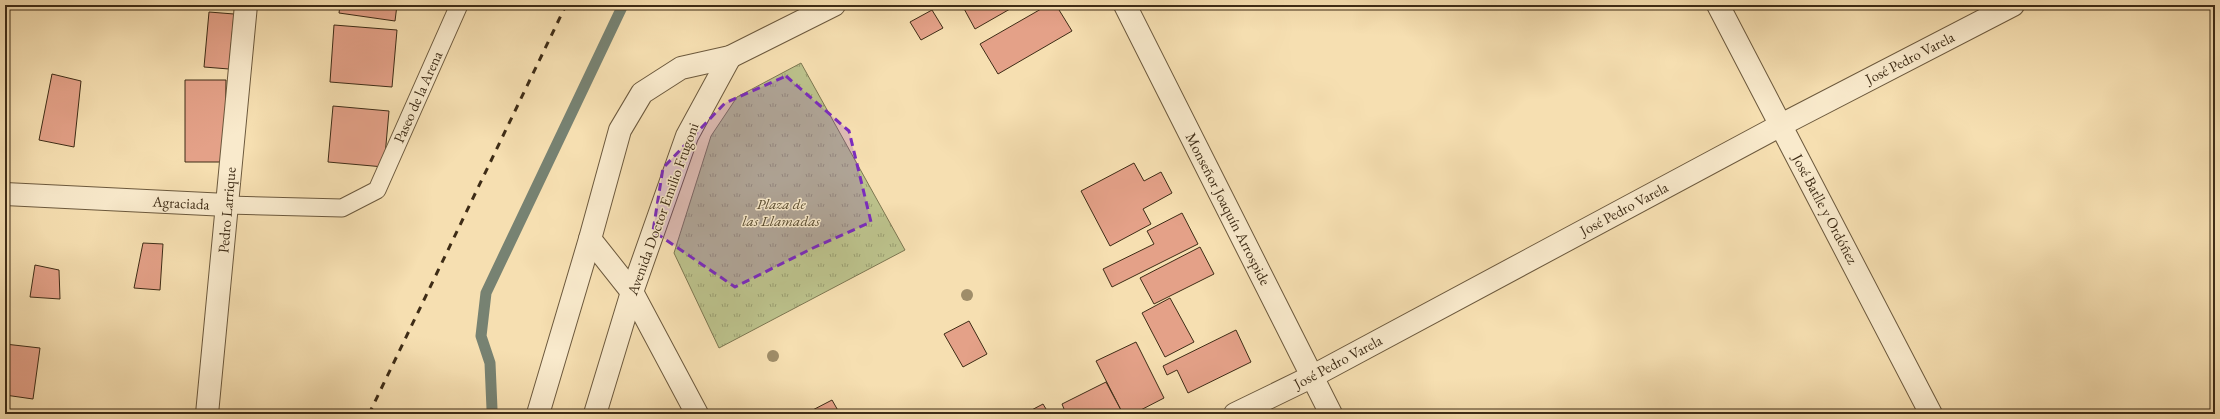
<svg xmlns="http://www.w3.org/2000/svg" width="2220" height="419" font-family="'EB Garamond',serif">
	<style>
		.park { fill: url(#park-tufts); stroke: #7d7751 }
		.lines { fill: none; stroke-linecap: round; stroke-linejoin: round }
		.stream { stroke: #778272; stroke-width: 11 }
		.building { fill: #e4a188; stroke: #3e2c16 }
		.service-casing { stroke: #6c593d; stroke-width: 19 }
		.minor-casing { stroke: #6c593d; stroke-width: 24 }
		.tertiary-casing { stroke: #6c593d; stroke-width: 24 }
		.service { stroke: #f9eacc; stroke-width: 17 }
		.minor { stroke: #f9eacc; stroke-width: 22 }
		.tertiary { stroke: #f9eacc; stroke-width: 22 }
		.rail { stroke: #3e2c16; stroke-width: 3; stroke-dasharray: 7 7; stroke-linecap: butt }
		.tree { fill: #9f8d69 }
		.marked { fill: #7b2cbf; fill-opacity: 0.2; stroke: #7b2cbf; stroke-width: 3; stroke-dasharray: 8 5; stroke-linejoin: round }
		.labels { text-anchor: middle; stroke-width: 3; stroke-linejoin: round; paint-order: stroke }
		.street-label { font-size: 15px; fill: #3e2c16; stroke: #f9eacc }
		.park-label { font-size: 15px; font-style: italic; fill: #574a2e; stroke: #f9eacc }
	</style>
	<defs>
		<pattern id="park-tufts" width="24" height="20" patternUnits="userSpaceOnUse"><rect width="24" height="20" fill="#bcc28c"/><path d="M3 7l-1-3M5 7V3M7 7l1-3M15 17l-1-3M17 17v-4M19 17l1-3" fill="none" stroke="#9a9e71"/></pattern>
	</defs>
	<rect width="100%" height="100%" fill="#f6dfb1"/>
	<filter id="stains"><feTurbulence type="fractalNoise" baseFrequency=".005" numOctaves="4"/><feColorMatrix values="0 0 0 0 .2 0 0 0 0 .09 0 0 0 0 .02 0 0 0 .5 -.17"/></filter>
	<radialGradient id="worn" r=".72"><stop offset=".6" stop-color="#630" stop-opacity="0"/><stop offset="1" stop-color="#630" stop-opacity=".3"/></radialGradient>
	<polygon class="park" points="801,63 905,250 719,348 674,253 711,136 737,97"/>
	<g class="lines">
		<polyline class="stream" points="492,409 490,363 481,336 486,293 623,5"/>
	</g>
	<g class="building">
		<polygon points="340,5 397,5 395,21 339,13"/>
		<polygon points="962,5 1017,5 975,29"/>
		<polygon points="1048,5 1056,5 1072,31 998,74 980,44"/>
		<polygon points="932,10 943,28 921,40 910,22"/>
		<polygon points="209,12 234,14 229,69 204,67"/>
		<polygon points="334,25 397,30 392,87 330,82"/>
		<polygon points="52,74 81,81 74,147 39,140"/>
		<polygon points="185,80 226,80 225,162 185,162"/>
		<polygon points="333,106 389,111 384,167 328,162"/>
		<polygon points="1134,163 1144,181 1161,172 1172,193 1143,209 1151,224 1110,246 1081,191"/>
		<polygon points="1182,213 1198,244 1112,287 1103,269 1154,244 1147,231"/>
		<polygon points="143,243 163,244 160,290 134,288"/>
		<polygon points="1200,247 1214,274 1154,304 1140,278"/>
		<polygon points="35,265 59,270 60,299 30,297"/>
		<polygon points="1170,298 1194,342 1165,357 1142,313"/>
		<polygon points="969,321 987,354 963,367 944,334"/>
		<polygon points="1236,330 1251,362 1188,393 1177,370 1167,375 1163,366"/>
		<polygon points="1136,342 1164,398 1133,414 1123,414 1096,361"/>
		<polygon points="5,344 40,348 33,399 5,395"/>
		<polygon points="1106,382 1123,414 1066,414 1062,404"/>
		<polygon points="832,400 840,414 805,414"/>
		<polygon points="1043,404 1049,414 1024,414"/>
	</g>
	<g class="lines">
		<g class="service-casing">
			<polyline id="service" points="227,205 342,208 377,190 459,5"/>
		</g>
		<g class="minor-casing">
			<g id="minor">
				<polyline points="1125,5 1331,414"/>
				<polyline points="1718,5 1931,414"/>
				<polyline points="5,194 227,205"/>
				<polyline points="590,239 632,292 697,414"/>
				<polyline points="207,414 246,5"/>
				<polyline points="1235,414 1313,376 1781,125 2013,5"/>
			</g>
		</g>
		<g class="tertiary-casing">
			<g id="tertiary">
				<polyline points="538,414 590,239 620,130 642,93 681,68 730,57 834,5"/>
				<polyline points="595,414 632,292 687,136 730,57"/>
			</g>
		</g>
		<use href="#service" class="service"/>
		<use href="#minor" class="minor"/>
		<use href="#tertiary" class="tertiary"/>
		<polyline class="rail" points="369,414 566,5"/>
	</g>
	<g class="tree">
		<circle cx="967" cy="295" r="6"/>
		<circle cx="773" cy="356" r="6"/>
	</g>
	<path class="marked" d="M786,76L849,131L871,222L813,248L735,287L653,231L663,168L725,103Z"/>
	<g class="labels">
		<g class="street-label">
			<text transform="translate(1910 58) rotate(-27)" y="5">José Pedro Varela</text>
			<text transform="translate(418 97) rotate(-66)" y="5">Paseo de la Arena</text>
			<text transform="translate(181 203) rotate(3)" y="5">Agraciada</text>
			<text transform="translate(663 209) rotate(-70)" y="5">Avenida Doctor Emilio Frugoni</text>
			<text transform="translate(1228 209) rotate(63)" y="5">Monseñor Joaquín Arrospide</text>
			<text transform="translate(1624 209) rotate(-28)" y="5">José Pedro Varela</text>
			<text transform="translate(1825 209) rotate(62)" y="5">José Batlle y Ordóñez</text>
			<text transform="translate(227 210) rotate(-85)" y="5">Pedro Larrique</text>
			<text transform="translate(1338 362) rotate(-28)" y="5">José Pedro Varela</text>
		</g>
		<g class="park-label">
			<text x="781" y="209">Plaza de<tspan x="781" dy="17">las Llamadas</tspan></text>
		</g>
	</g>
	<rect width="2220" height="419" fill="none" stroke="#f6dfb1" stroke-width="20"/>
	<rect x="6" y="6" width="2208" height="407" fill="none" stroke="#3e2c16" stroke-width="2"/>
	<rect x="10" y="10" width="2200" height="399" fill="none" stroke="#3e2c16"/>
	<rect width="100%" height="100%" filter="url(#stains)"/>
	<rect width="100%" height="100%" fill="url(#worn)"/>
</svg>
